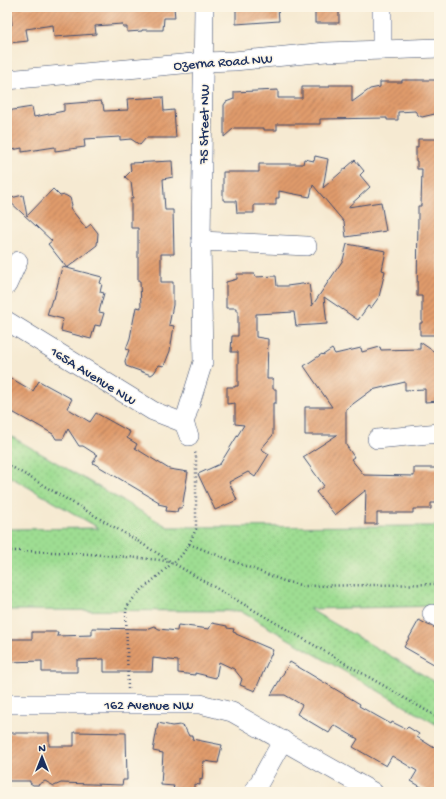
<svg xmlns="http://www.w3.org/2000/svg" width="446" height="799" font-family="'Gochi Hand',sans-serif">
	<style>
		.park { fill: url(#park-dots); stroke: #5c8678 }
		.building { fill: url(#building-hatch) }
		.lines { fill: none; stroke-linecap: round; stroke-linejoin: round }
		.minor-casing { stroke: #3c4b6f; stroke-width: 20 }
		.path { stroke: #3c4b6f; stroke-width: 2.5; stroke-dasharray: 1 3; stroke-linecap: butt }
		.minor { stroke: #fff; stroke-width: 19 }
		.labels { text-anchor: middle; stroke-width: 3; stroke-linejoin: round; paint-order: stroke }
		.street-label { font-size: 14px; fill: #1b2f5e; stroke: #fcf5e5 }
	</style>
	<defs>
		<pattern id="park-dots" width="8" height="8" patternUnits="userSpaceOnUse"><rect width="8" height="8" fill="#9edd92"/><path d="M2 2h.1M6 6h.1" fill="none" stroke="#88be80" stroke-width="1.8" stroke-linecap="round"/></pattern>
		<pattern id="building-hatch" width="6" height="6" patternUnits="userSpaceOnUse"><rect width="6" height="6" fill="#e09b6c"/><path d="M-1 1l2-2M0 6l6-6M5 7l2-2" fill="none" stroke="#b57f5c"/></pattern>
	</defs>
	<rect width="100%" height="100%" fill="#fcf5e5"/>
	<filter id="ink" filterUnits="userSpaceOnUse"><feTurbulence type="fractalNoise" baseFrequency=".025" numOctaves="2"/><feDisplacementMap in="SourceGraphic" scale="8" xChannelSelector="R" yChannelSelector="G"/><feConvolveMatrix kernelMatrix="1 2 1 2 8 2 1 2 1" color-interpolation-filters="sRGB"/></filter>
	<filter id="wash" filterUnits="userSpaceOnUse"><feTurbulence type="fractalNoise" baseFrequency=".012" numOctaves="4" result="noise"/><feDisplacementMap in="SourceGraphic" scale="16" xChannelSelector="R" yChannelSelector="G"/><feGaussianBlur stdDeviation="0.9" result="paint"/><feColorMatrix in="noise" values="0 0 0 0 0 0 0 0 0 0 0 0 0 0 0 0 0 1.4 0 .05"/><feComposite in="paint" operator="in"/></filter>
	<g filter="url(#wash)">
		<rect width="100%" height="100%" fill="#f6ead2"/>
		<polygon class="park" points="7,434 168,527 439,526 439,606 309,609 439,684 439,726 240,611 7,610 7,529 99,528 7,475"/>
		<g id="blocks">
			<g class="building">
				<polygon points="10,7 174,7 175,18 164,18 163,30 142,30 142,31 127,32 127,27 123,27 122,24 95,26 96,34 54,37 53,25 26,29 28,41 9,43 7,25 12,25"/>
				<polygon points="236,7 278,7 279,21 236,24"/>
				<rect x="315" y="7" width="24" height="16"/>
				<polygon points="402,80 439,80 439,113 422,117 418,115 415,111 398,112 398,120 387,120 387,118 320,119 320,124 277,124 277,130 264,130 264,128 234,128 224,137 224,105 226,102 234,99 234,92 278,90 278,98 302,98 302,87 329,87 329,85 352,85 352,102 370,89 380,87 380,82 402,82"/>
				<polygon points="163,97 164,111 174,110 176,138 146,138 140,145 131,139 120,140 120,137 84,139 85,147 55,151 55,147 22,152 22,148 7,151 7,111 32,107 34,117 64,111 64,104 101,101 102,104 103,104 104,111 128,110 127,99"/>
				<polygon points="418,139 439,139 439,335 420,335 420,323 422,323 422,296 417,296 418,215 418,206 421,206 422,169 417,169 417,161 416,161 416,147 418,147"/>
				<polygon points="315,156 328,159 323,188 355,160 364,171 360,175 370,187 348,207 381,202 386,231 346,237 344,222 313,185 310,197 279,191 279,198 276,198 276,205 254,205 254,213 237,213 236,201 225,201 225,200 223,200 223,172 259,172 259,164 303,164 304,159 314,161"/>
				<polygon points="172,161 173,177 163,179 165,210 173,210 174,254 161,254 161,282 173,282 173,305 169,325 174,326 170,351 164,366 159,365 154,373 151,375 126,366 125,361 129,350 126,349 130,338 136,307 141,308 140,281 138,281 138,228 131,228 131,198 133,198 131,182 125,177 131,171 130,163"/>
				<polygon points="53,189 60,196 65,195 70,198 72,205 70,208 86,228 91,224 98,233 97,245 67,268 102,277 100,283 102,284 100,292 104,293 99,312 104,313 100,326 95,325 91,339 61,331 63,319 47,315 52,299 54,299 62,267 67,268 48,244 52,241 7,199 23,195 27,216"/>
				<polygon points="347,244 386,251 382,270 385,271 379,297 371,308 368,306 358,320 324,297 327,324 296,326 294,312 256,314 256,337 268,339 267,379 273,379 273,389 276,389 276,403 273,403 273,435 261,449 269,454 255,477 248,472 229,482 237,500 215,510 198,474 220,464 244,425 235,424 235,403 227,404 227,387 235,387 235,386 238,386 238,352 231,352 232,336 238,336 238,311 236,311 236,308 226,308 226,282 237,279 237,274 255,274 255,277 276,276 277,286 287,286 309,283 312,306 343,260"/>
				<polygon points="420,342 439,355 439,401 425,402 425,389 405,390 405,382 372,390 346,409 346,445 354,457 351,459 364,475 414,476 414,468 439,468 439,503 431,503 431,509 413,509 413,513 377,513 377,524 365,524 366,490 335,515 316,492 324,486 303,457 337,435 305,435 305,407 332,407 304,366 322,354 323,355 332,349 335,354 361,348 362,352 380,347 381,350 420,349"/>
				<polygon points="7,376 33,391 39,381 72,399 67,408 90,422 96,413 130,432 127,438 137,444 135,448 169,469 188,472 182,508 178,508 177,512 166,511 167,506 158,504 159,502 93,463 97,455 83,446 79,446 68,429 63,439 56,439 53,434 32,422 32,423 7,409"/>
				<polygon points="419,620 428,625 439,629 439,667 404,647"/>
				<polygon points="212,623 227,626 227,628 234,629 233,632 236,633 236,634 273,650 255,691 240,685 242,679 234,669 219,662 216,678 195,673 195,675 178,673 178,661 153,658 152,672 104,672 104,659 77,660 77,672 42,672 42,661 7,662 7,639 32,639 32,632 58,632 57,636 92,635 92,628 146,629 154,626 159,629 177,631 178,625 209,629"/>
				<polygon points="290,662 360,704 359,706 391,724 392,722 406,729 408,727 419,734 417,737 439,751 439,792 430,792 411,781 417,771 392,756 386,766 353,747 358,739 334,725 329,733 297,714 302,705 285,695 271,695"/>
				<polygon points="158,723 172,726 180,725 185,728 189,736 193,736 192,739 222,745 218,763 204,761 202,780 200,779 200,785 194,784 194,790 173,789 174,786 161,785 163,753 153,751"/>
				<polygon points="74,732 126,733 127,780 123,780 122,785 61,783 54,786 45,781 38,785 33,785 30,783 30,781 7,781 8,733 49,733 49,746 74,746"/>
			</g>
		</g>
	</g>
	<g filter="url(#ink)">
		<use href="#blocks" fill-opacity="0" stroke="#3c4b6f" stroke-width="1"/>
		<g class="lines">
			<g class="minor-casing">
				<g id="minor">
					<polyline points="382,50 382,7"/>
					<polyline points="7,80 204,62 234,61 326,52 439,48"/>
					<polyline points="201,241 307,246"/>
					<polyline points="7,285 18,261"/>
					<polyline points="7,321 153,411 184,423"/>
					<polyline points="189,436 184,423 203,362 201,241 204,7"/>
					<polyline points="377,439 439,433"/>
					<polyline points="432,614 439,618"/>
					<polyline points="7,704 200,704 232,712 373,792"/>
					<polyline points="254,792 283,740"/>
				</g>
			</g>
			<g class="path">
				<polyline points="7,464 136,540 173,563 439,718"/>
				<polyline points="189,544 196,529 196,455 194,450"/>
				<path d="M7,551C58,551 109,555 160,560L173,563L181,556L189,544L284,581L304,586L439,584"/>
				<path d="M128,689L126,610C132,594 159,577 172,563"/>
			</g>
			<use href="#minor" class="minor"/>
		</g>
	</g>
	<g class="labels">
		<g class="street-label">
			<text transform="translate(223 61) rotate(-4)" y="5">Ozerna Road NW</text>
			<text transform="translate(203 124) rotate(-89)" y="5">75 Street NW</text>
			<text transform="translate(94 375) rotate(32)" y="5">165A Avenue NW</text>
			<text x="149" y="709">162 Avenue NW</text>
		</g>
	</g>
	<rect width="446" height="799" fill="none" stroke="#fcf5e5" stroke-width="24"/>
	<g transform="translate(42 757)" stroke="#fcf5e5" stroke-width="3" paint-order="stroke">
	<path d="M0-3L7 15L0 10L-7 15Z" fill="#1b2f5e"/>
	<text y="-6" font-size="11" font-weight="bold" text-anchor="middle" fill="#1b2f5e">N</text>
	</g>
</svg>
